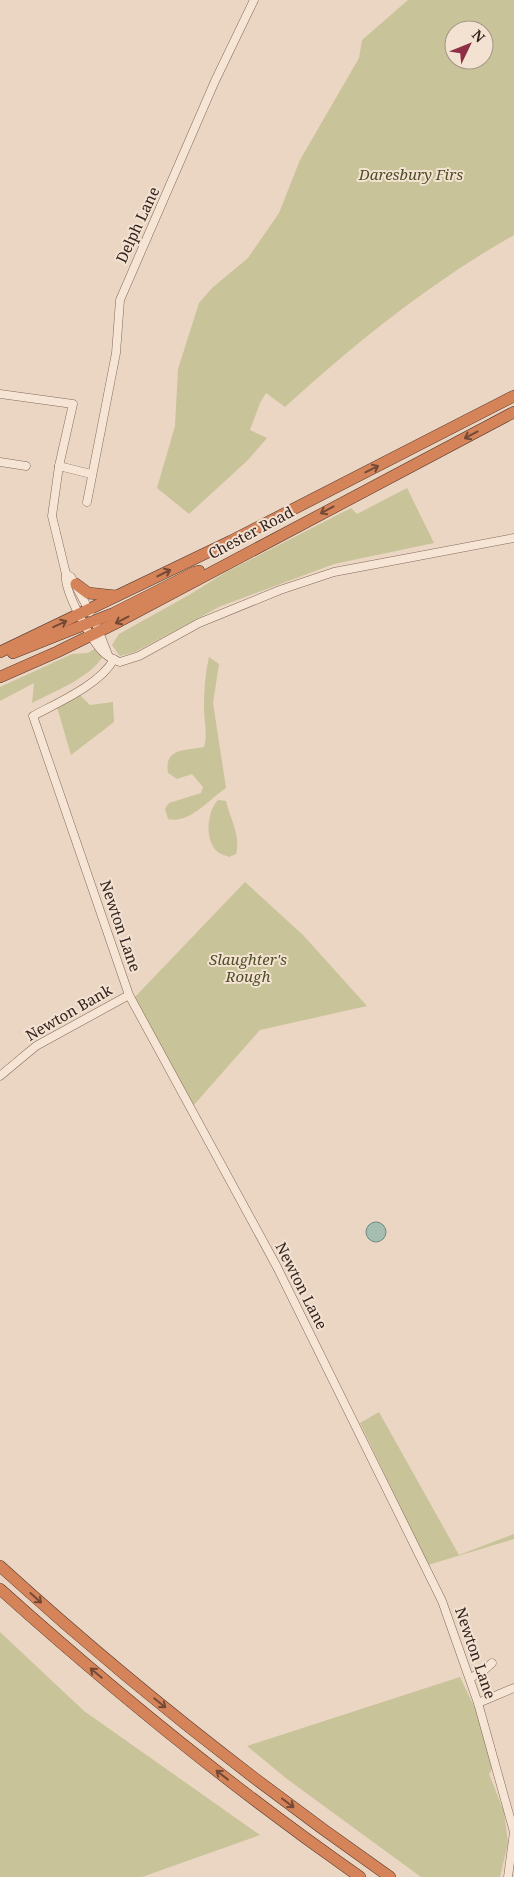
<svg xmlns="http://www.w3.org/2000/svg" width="514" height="1877" font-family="'Noto Serif',serif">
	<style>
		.green { fill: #c8c398; fill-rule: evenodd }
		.water { fill: #a5beb1; stroke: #6c8b7d }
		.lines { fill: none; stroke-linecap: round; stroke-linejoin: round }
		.minor-casing { stroke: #83685b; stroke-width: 9 }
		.highway-casing { stroke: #51382f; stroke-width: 12 }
		.minor { stroke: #f6e5d5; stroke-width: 8 }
		.highway { stroke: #d58359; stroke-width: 11 }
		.oneway { stroke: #744a36 }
		.labels { text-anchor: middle; stroke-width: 4; stroke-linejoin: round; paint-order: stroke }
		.park-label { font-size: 15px; font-style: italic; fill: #4e4f26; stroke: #f3e2d2 }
		.street-label { font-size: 15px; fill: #34241e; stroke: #f3e2d2 }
	</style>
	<rect width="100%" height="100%" fill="#ebd6c3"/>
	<g class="green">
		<path d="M408,0H514V235C431,282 356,342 285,407L266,393L260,403L250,430L267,438L248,460L189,514L157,488L175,426L178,369L199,303L212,288L248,258L279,213L300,160L359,58L362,40ZM454,30H484V60H454Z"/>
		<polygon points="407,488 434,543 334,564 221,606 135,652 120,656 112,645 119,634 189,595 226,572 351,508 357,514"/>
		<path d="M96,648L102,658C87,679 55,691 32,703L34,683L0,701V687L72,654L88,653Z"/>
		<path d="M209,657L219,664L213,703L226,788C208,800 190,824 168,819L165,809L169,803L201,793L203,787L192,774L177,779L168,773C164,747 186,751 204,747C208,734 204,722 204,708C204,691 205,674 209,657Z"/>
		<polygon points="80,695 90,705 113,702 114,722 71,755 57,707"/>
		<path d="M218,800L226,801C230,818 241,836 236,854L229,857C225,855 220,854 218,852C204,841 207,811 218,800Z"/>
		<polygon points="245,882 303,935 367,1006 260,1030 193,1106 133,999"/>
		<polygon points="379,1412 459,1555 514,1534 514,1539 428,1565 360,1423"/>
		<polygon points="0,1632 84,1711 260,1835 142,1877 0,1877"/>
		<polygon points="460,1677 480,1719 492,1769 489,1774 504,1812 508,1843 500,1877 421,1877 287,1779 247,1746"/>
	</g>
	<circle class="water" cx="376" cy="1232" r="10"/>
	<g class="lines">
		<g class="minor-casing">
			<g id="minor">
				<path d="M0,394L73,404L59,466L52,516L66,574C63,590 91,640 103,652C107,656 114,660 120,662L139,656L199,623L280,590L334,572L514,538"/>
				<polyline points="0,462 26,466"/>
				<polyline points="59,466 91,474"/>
				<polyline points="87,502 116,353 120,300 215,81 254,0"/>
				<polyline points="66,574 71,577 90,612"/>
				<polyline points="97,627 108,655"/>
				<path d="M114,659C101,684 57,703 33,716L129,995L277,1267L442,1601L478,1703L514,1832L508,1877"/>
				<polyline points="0,1076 36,1046 129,995"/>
				<polyline points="470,1678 482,1672 492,1663"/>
				<polyline points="478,1703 514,1688"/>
			</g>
		</g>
		<g class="highway-casing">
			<g id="highway">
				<polyline points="76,584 88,593 116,596"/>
				<polyline points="0,652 231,541 514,396"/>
				<polyline points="13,653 114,613 195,572 199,571"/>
				<polyline points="0,677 57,652 118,622 514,412"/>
				<path d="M0,1566C123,1678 254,1782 390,1877"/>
				<path d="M0,1589C115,1692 234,1789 360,1877"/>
			</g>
		</g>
		<use href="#minor" class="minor"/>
		<use href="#highway" class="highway"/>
	</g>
	<defs><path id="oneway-shaft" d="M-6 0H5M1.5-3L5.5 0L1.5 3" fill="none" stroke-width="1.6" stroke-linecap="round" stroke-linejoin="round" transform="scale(1.25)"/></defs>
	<g class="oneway">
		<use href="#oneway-shaft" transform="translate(471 435) rotate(152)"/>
		<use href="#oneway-shaft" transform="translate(372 469) rotate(-27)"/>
		<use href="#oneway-shaft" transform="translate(327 510) rotate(152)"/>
		<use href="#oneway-shaft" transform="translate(164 573) rotate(-26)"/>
		<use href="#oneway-shaft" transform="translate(122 620) rotate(152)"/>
		<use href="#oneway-shaft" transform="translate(60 624) rotate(-25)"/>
		<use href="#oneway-shaft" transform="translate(36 1598) rotate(42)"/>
		<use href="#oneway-shaft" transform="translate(96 1673) rotate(-140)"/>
		<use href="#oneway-shaft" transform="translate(160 1703) rotate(39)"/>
		<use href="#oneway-shaft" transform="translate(222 1775) rotate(-142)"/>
		<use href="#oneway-shaft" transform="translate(288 1803) rotate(37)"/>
	</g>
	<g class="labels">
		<g class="park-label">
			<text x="411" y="180">Daresbury Firs</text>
			<text x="248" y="965">Slaughter's<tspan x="248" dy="17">Rough</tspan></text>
		</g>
		<g class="street-label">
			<text transform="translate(138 225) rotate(-65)" y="5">Delph Lane</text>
			<text transform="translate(251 533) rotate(-28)" y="5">Chester Road</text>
			<text transform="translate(120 926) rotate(71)" y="5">Newton Lane</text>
			<text transform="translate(69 1013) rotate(-30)" y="5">Newton Bank</text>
			<text transform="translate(301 1286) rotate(63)" y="5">Newton Lane</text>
			<text transform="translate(475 1653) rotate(71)" y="5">Newton Lane</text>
		</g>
	</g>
	<g transform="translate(469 45) rotate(47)"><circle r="24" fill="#f3e2d2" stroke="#a7968a"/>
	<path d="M0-4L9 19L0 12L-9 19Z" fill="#8e2f45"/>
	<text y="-8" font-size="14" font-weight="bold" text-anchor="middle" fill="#34241e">N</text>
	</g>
</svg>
